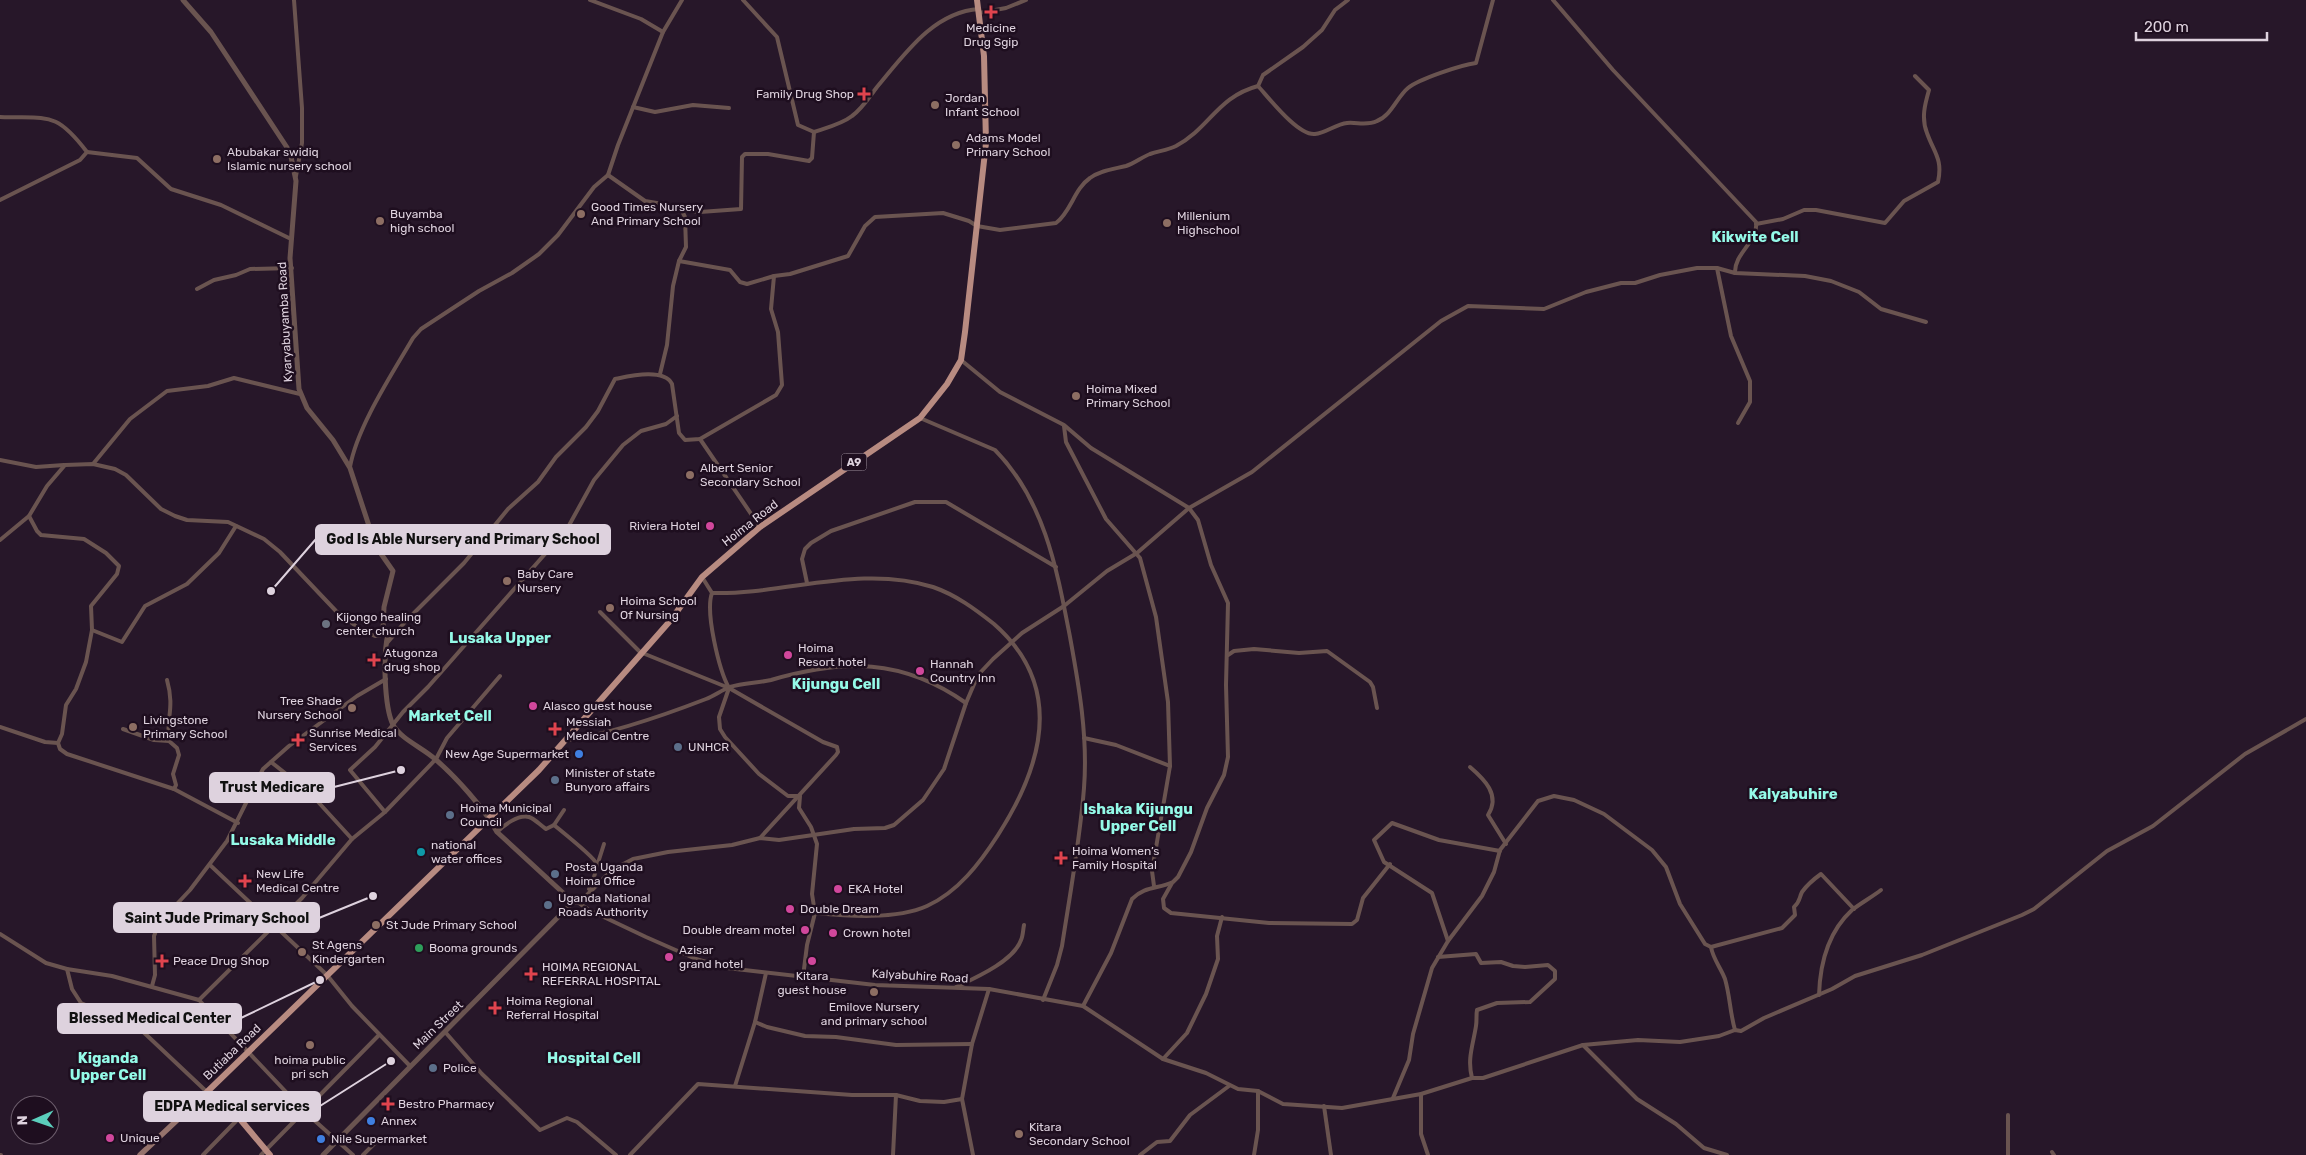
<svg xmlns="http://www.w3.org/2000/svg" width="2306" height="1155" font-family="Rubik,sans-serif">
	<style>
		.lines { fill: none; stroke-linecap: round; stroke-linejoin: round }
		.minor { stroke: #6a5450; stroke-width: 4 }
		.tertiary { stroke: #6a5450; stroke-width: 5 }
		.secondary { stroke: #96736c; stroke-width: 5.5 }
		.primary { stroke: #b88b81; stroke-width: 6 }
		.health-dot { fill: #e0444e; stroke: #1e0e1f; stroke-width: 2 }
		.education-dot { fill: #8d6e63; stroke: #1e0e1f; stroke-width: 2 }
		.hotel-dot { fill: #d1479c; stroke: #1e0e1f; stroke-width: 2 }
		.worship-dot { fill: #6b7280; stroke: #1e0e1f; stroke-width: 2 }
		.service-dot { fill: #5c6f8a; stroke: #1e0e1f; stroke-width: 2 }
		.shop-dot { fill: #3f7fe0; stroke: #1e0e1f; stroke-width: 2 }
		.culture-dot { fill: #0f9aa8; stroke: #1e0e1f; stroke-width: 2 }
		.leisure-dot { fill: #2e9e5b; stroke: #1e0e1f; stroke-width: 2 }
		.labels { text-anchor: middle; stroke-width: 5; stroke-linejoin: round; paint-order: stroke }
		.shield { fill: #1e0e1f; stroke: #a497a5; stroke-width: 1 }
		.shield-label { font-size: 11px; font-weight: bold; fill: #ded2de }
		.poi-label { font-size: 12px; fill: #ded2de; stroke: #1e0e1f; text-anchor: start }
		.street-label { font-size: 12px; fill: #ded2de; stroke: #1e0e1f }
		.quarter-label { font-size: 15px; font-weight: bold; fill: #94fae8; stroke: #1e0e1f }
		.leader { fill: none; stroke: #ded2de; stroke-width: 2 }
		.callout-dot { fill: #ded2de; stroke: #1e0e1f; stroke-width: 2 }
		.callout { fill: #ded2de; stroke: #ded2de; stroke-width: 2 }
		.callout-label { font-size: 14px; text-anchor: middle; font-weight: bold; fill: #111 }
	</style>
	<rect width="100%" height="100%" fill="#271729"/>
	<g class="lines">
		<g class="minor">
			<polyline points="294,0 302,108 302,143 296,176"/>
			<polyline points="590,0 641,19 663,32"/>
			<path d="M743,0L777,37L798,125L814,132C826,128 842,124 852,116C862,109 870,96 877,87C904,55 933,12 979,9"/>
			<path d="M1553,0L1613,70L1756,222C1759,241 1734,253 1735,273"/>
			<polyline points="979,13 1006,8 1026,0"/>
			<path d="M1258,86C1269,98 1298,136 1315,134C1326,133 1336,124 1347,123C1357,122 1367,126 1377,121C1391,116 1397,97 1408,88C1419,79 1461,65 1476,63L1493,0"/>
			<polyline points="633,107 655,112 693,105 729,108"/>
			<path d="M0,117C48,119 55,110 87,152L80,160L0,200"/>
			<polyline points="87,152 137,158 171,189 221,205 291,239"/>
			<polyline points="608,175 645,201 680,207 685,217 686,247 679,261 673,286 667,345 660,374"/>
			<polyline points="683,210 700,212 741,209 742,157 745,154 768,154 809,161 812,158 814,132"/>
			<path d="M1756,224L1783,219L1804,210H1816L1885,223L1904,201L1938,182C1943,159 1934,153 1927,133C1921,118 1925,104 1929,90L1915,76"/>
			<path d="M679,261L730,270L740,282L747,284L774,276L790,274L848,256L865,226L875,217L943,213L969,221L977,226L1000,230L1056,223C1071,212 1074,189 1090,178C1101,170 1114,169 1126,166C1135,163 1142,157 1150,154C1159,151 1168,150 1176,146C1210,128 1217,97 1258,86L1263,75L1303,47L1322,30L1335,10L1348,0"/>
			<polyline points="1717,268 1731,336 1750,381 1750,402 1738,423"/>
			<polyline points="197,289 214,280 236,275 250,269 292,268"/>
			<path d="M961,360L1000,392L1064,425L1091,448L1189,508L1198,520L1211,565L1228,603L1226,685L1228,757L1224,775L1207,808L1191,852L1178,877L1173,882C1158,889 1145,886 1132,899L1111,953L1083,1006"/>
			<path d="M920,418L995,450C1045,501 1057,570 1070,637C1079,686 1088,737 1084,788C1080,840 1070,894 1062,946L1057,965L1043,1000"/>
			<polyline points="1064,426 1066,442 1106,519 1140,558 1156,617 1168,702 1170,766 1152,871 1154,886"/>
			<polyline points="700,439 760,527"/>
			<polyline points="0,460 36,467 64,465"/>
			<polyline points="93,464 130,419 167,391 208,386 234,378 300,394"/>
			<path d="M350,467C357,427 392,374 413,338L421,329L479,291L512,273L539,254L558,235L594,187L608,175L618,145L663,32L682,0"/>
			<polyline points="29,516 37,531 41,535 84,539 106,553 119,566 117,574 91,606 92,630 86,662 76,689 66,705 62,734 58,743"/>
			<polyline points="0,540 29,516 47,486 65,465 93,464 115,469 126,475 161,509 175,516 187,520 228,522 264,539 280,552 336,611 361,630 375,636 388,634"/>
			<path d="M702,577L712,593C705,612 719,670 729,688L719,717L720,729L725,737L759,774L788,796H800L799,808L811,827L817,844L812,894L815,913L807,945L803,977"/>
			<polyline points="807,583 802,559 805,549 811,543 831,531 915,502 946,502 1056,567"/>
			<path d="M712,593C784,595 860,564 933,587C956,595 975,609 994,624C1065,686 1043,765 998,835C980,863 958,892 927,906C896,920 847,916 815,913"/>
			<polyline points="600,612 640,652 729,688 823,742 837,747 838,752 836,755 760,838"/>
			<polyline points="92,630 122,642 145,606 187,584 219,553 236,526"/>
			<path d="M387,643L405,622L464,563L508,509L538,482L556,457L586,427L598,411L615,379C630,376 664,368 672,384L679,433L685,440L700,439L776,395L782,385L778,332L771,309L774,276"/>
			<polyline points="1228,655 1234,651 1254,649 1299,653 1327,651 1370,682 1373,687 1377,708"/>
			<path d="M167,680C175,708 166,718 169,741"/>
			<polyline points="0,727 45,742 58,743 60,749 67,754 174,789 238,823"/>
			<polyline points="123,729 154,740 169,741 177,748 179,755 173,774 176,785 174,789"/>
			<polyline points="1084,738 1116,745 1170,766"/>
			<path d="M568,740C614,733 662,716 706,699C714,696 722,690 730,687C743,683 758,683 771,680C844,659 902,658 966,703"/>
			<polyline points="271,762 309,792 352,839"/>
			<path d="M1470,767C1484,779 1501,795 1488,815L1506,844"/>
			<polyline points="385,812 350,770 375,747 403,712 428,687 567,529 594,480 623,445 641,431 666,424 677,416"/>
			<path d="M554,825C561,831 593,856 596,863C598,871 592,882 589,889"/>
			<path d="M497,832C503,826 518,814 529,817C535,819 540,825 546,829L554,825L564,810"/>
			<polyline points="210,865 327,975 352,1006 410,1066"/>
			<polyline points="597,866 604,844"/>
			<polyline points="1172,883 1163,899 1164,908 1171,913 1269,923 1352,924 1357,920 1363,898 1390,864"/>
			<polyline points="573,902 579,903 589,910 646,937 696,959 727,968 875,985 989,989 1083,1006 1163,1059 1206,1073 1238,1089 1258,1091 1283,1104 1342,1108 1421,1094 1472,1078 1483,1078 1583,1045 1638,1040 1680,1042 1719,1036 1735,1030 1741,1031 1764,1018 1832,989 1855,976 1922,955 2022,915 2034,909 2107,851 2153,826 2245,754 2306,719"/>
			<polyline points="579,903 612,870 633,859 668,852 732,845 760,838 779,840 854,829 885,828 894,825 923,800 944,769 966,703 978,675 993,659 1022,633 1064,606 1107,571 1137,553 1189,508 1252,472 1441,321 1468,306 1544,309 1586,292 1621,283 1635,283 1660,275 1697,268 1717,268 1735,273 1805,276 1831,281 1859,292 1881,309 1926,322"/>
			<polyline points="0,934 46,963 67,969 72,989 81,1003 138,1027 207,1092"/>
			<polyline points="1448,941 1432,893 1384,862 1374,840 1392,823 1439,840 1500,851"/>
			<path d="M1711,947L1782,928L1795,915L1794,907C1800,902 1799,898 1802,892C1807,885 1814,879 1821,874L1854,909"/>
			<path d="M1438,957L1476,954L1481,963L1501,962L1513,966L1525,967L1548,965L1555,971V979L1530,1002L1497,1003L1477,1010C1476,1015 1477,1020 1476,1026C1473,1045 1467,1059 1472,1078"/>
			<polyline points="67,969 112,976 199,1000 305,1112 353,1155"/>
			<polyline points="152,986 155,975 154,936 159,923 190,890 227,841 263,769 289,746 357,696 386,679"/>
			<path d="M956,987C975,978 1014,961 1021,940C1023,936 1023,930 1024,925"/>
			<path d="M1819,995C1820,963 1828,932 1852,910C1861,903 1872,897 1881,890"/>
			<polyline points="199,1000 302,898 352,839 385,812 436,759 447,738 500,676"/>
			<polyline points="755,1022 767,1027 805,1036 836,1037 896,1045 972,1044"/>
			<polyline points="446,1033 482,1074 540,1130 567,1118 577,1122 616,1155"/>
			<polyline points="1583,1045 1637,1099 1676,1124 1704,1148 1727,1155"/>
			<polyline points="1163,1059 1187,1033 1206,994 1218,959 1217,936 1222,917"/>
			<polyline points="735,1086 755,1022 766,973"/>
			<polyline points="1421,1094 1421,1134 1428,1155"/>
			<path d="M1393,1098L1409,1060L1413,1034L1432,968L1448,941L1482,896L1494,872L1500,850L1538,801L1554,796L1574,800L1604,814L1652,850L1666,867L1680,904L1705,944L1711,947C1713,959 1721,968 1725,979C1730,996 1730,1013 1735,1030"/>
			<polyline points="1324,1106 1331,1155"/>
			<polyline points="2052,1152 2054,1155"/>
			<polyline points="0,1155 1,1155"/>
			<polyline points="203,1155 239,1118"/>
			<polyline points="261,1155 379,1035"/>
			<polyline points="363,1155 381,1137"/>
			<polyline points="630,1155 698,1084 852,1095 896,1095 920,1101 944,1102 962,1099"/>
			<polyline points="893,1155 896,1095"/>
			<polyline points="973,1155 962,1099 972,1044 989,989"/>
			<polyline points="1140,1155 1157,1142 1170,1141 1190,1115 1229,1086"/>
			<polyline points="1254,1155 1258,1130 1258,1091"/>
			<polyline points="2008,1155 2008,1115"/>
		</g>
		<path class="tertiary" d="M183,0L211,32L290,152L296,181L290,258L299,389L307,408L333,440L350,468L371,532L377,548L393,571L384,607L383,629L388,634C383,654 384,706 393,725C401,739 423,748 435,759C455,776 485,809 497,832L573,902L323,1155"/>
		<polyline class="secondary" points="140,1155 207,1092"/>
		<polyline class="primary" points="270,1155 239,1118 207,1092 539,770 670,621 702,577 760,527 920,418 947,384 961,360 965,332 986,143 984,56 977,0"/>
	</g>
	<g class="health-dot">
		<path d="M988.5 4.5h5v5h5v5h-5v5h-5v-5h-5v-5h5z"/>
		<path d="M861.5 86.5h5v5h5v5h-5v5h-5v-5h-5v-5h5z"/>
		<path d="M371.5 652.5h5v5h5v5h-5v5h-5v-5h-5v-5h5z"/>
		<path d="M552.5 721.5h5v5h5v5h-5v5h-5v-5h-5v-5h5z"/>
		<path d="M295.5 732.5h5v5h5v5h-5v5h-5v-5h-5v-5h5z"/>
		<path d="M1058.5 850.5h5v5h5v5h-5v5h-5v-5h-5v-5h5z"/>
		<path d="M242.5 873.5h5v5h5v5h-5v5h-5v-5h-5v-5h5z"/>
		<path d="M159.5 953.5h5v5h5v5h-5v5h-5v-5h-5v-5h5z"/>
		<path d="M528.5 966.5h5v5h5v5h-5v5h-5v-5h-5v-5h5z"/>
		<path d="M492.5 1000.5h5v5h5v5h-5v5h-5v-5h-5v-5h5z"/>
		<path d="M385.5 1096.5h5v5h5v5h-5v5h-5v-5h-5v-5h5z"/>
	</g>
	<g class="education-dot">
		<circle cx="935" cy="105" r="5"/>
		<circle cx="956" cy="145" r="5"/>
		<circle cx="217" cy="159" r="5"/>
		<circle cx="581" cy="214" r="5"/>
		<circle cx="380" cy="221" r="5"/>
		<circle cx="1167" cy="223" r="5"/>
		<circle cx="1076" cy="396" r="5"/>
		<circle cx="690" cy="475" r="5"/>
		<circle cx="507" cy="581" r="5"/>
		<circle cx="610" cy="608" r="5"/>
		<circle cx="352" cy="708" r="5"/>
		<circle cx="133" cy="727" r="5"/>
		<circle cx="376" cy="925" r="5"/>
		<circle cx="302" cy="952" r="5"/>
		<circle cx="874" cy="992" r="5"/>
		<circle cx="310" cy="1045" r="5"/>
		<circle cx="1019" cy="1134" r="5"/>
	</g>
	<g class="hotel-dot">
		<circle cx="710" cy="526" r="5"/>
		<circle cx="788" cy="655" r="5"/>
		<circle cx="920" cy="671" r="5"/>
		<circle cx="533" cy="706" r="5"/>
		<circle cx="838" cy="889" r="5"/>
		<circle cx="790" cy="909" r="5"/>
		<circle cx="805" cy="930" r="5"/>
		<circle cx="833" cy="933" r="5"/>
		<circle cx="669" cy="957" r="5"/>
		<circle cx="812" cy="961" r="5"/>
		<circle cx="110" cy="1138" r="5"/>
	</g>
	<circle class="worship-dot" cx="326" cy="624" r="5"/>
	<g class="service-dot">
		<circle cx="678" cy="747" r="5"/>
		<circle cx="555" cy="780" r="5"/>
		<circle cx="450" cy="815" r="5"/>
		<circle cx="555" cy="874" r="5"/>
		<circle cx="548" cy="905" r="5"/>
		<circle cx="433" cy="1068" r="5"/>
	</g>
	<g class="shop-dot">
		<circle cx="579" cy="754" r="5"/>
		<circle cx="371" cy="1121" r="5"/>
		<circle cx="321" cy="1139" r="5"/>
	</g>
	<circle class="culture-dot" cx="421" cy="852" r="5"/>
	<circle class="leisure-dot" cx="419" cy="948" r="5"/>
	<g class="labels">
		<rect class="shield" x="841.5" y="453.5" width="25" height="17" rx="4"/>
		<g class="shield-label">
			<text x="854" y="466">A9</text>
		</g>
		<g class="poi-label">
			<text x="991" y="32" text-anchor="middle">Medicine<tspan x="991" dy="14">Drug Sgip</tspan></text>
			<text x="854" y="98" text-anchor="end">Family Drug Shop</text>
			<text x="945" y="102">Jordan<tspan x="945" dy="14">Infant School</tspan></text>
			<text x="966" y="142">Adams Model<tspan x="966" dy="14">Primary School</tspan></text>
			<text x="227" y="156">Abubakar swidiq<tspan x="227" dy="14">Islamic nursery school</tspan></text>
			<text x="591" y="211">Good Times Nursery<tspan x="591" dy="14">And Primary School</tspan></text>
			<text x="390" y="218">Buyamba<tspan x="390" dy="14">high school</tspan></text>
			<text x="1177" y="220">Millenium<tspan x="1177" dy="14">Highschool</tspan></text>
			<text x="1086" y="393">Hoima Mixed<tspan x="1086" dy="14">Primary School</tspan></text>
			<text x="700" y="472">Albert Senior<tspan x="700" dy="14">Secondary School</tspan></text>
			<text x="700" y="530" text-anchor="end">Riviera Hotel</text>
			<text x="517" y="578">Baby Care<tspan x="517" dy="14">Nursery</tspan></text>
			<text x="620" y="605">Hoima School<tspan x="620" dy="14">Of Nursing</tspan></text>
			<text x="336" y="621">Kijongo healing<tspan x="336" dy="14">center church</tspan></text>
			<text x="798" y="652">Hoima<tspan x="798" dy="14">Resort hotel</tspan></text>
			<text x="384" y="657">Atugonza<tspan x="384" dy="14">drug shop</tspan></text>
			<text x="930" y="668">Hannah<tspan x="930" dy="14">Country Inn</tspan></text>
			<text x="342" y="705" text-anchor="end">Tree Shade<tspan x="342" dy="14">Nursery School</tspan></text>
			<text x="543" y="710">Alasco guest house</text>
			<text x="143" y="724">Livingstone<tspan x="143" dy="14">Primary School</tspan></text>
			<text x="566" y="726">Messiah<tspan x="566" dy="14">Medical Centre</tspan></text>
			<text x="309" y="737">Sunrise Medical<tspan x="309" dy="14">Services</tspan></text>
			<text x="688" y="751">UNHCR</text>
			<text x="569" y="758" text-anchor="end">New Age Supermarket</text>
			<text x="565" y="777">Minister of state<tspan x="565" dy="14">Bunyoro affairs</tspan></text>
			<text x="460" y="812">Hoima Municipal<tspan x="460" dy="14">Council</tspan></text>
			<text x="431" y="849">national<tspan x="431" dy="14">water offices</tspan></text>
			<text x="1072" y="855">Hoima Women’s<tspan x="1072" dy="14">Family Hospital</tspan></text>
			<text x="565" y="871">Posta Uganda<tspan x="565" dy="14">Hoima Office</tspan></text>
			<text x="256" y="878">New Life<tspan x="256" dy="14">Medical Centre</tspan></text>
			<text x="848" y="893">EKA Hotel</text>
			<text x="558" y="902">Uganda National<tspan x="558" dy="14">Roads Authority</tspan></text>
			<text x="800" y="913">Double Dream</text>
			<text x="386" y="929">St Jude Primary School</text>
			<text x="795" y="934" text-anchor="end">Double dream motel</text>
			<text x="843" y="937">Crown hotel</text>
			<text x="312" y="949">St Agens<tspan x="312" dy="14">Kindergarten</tspan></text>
			<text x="429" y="952">Booma grounds</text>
			<text x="679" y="954">Azisar<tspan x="679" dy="14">grand hotel</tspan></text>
			<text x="173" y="965">Peace Drug Shop</text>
			<text x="542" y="971">HOIMA REGIONAL<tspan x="542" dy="14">REFERRAL HOSPITAL</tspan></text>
			<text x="812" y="980" text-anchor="middle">Kitara<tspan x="812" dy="14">guest house</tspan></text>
			<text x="506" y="1005">Hoima Regional<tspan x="506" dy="14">Referral Hospital</tspan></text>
			<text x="874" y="1011" text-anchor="middle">Emilove Nursery<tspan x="874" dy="14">and primary school</tspan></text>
			<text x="310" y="1064" text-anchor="middle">hoima public<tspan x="310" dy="14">pri sch</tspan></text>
			<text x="443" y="1072">Police</text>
			<text x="398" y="1108">Bestro Pharmacy</text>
			<text x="381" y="1125">Annex</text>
			<text x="1029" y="1131">Kitara<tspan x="1029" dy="14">Secondary School</tspan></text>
			<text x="120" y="1142">Unique</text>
			<text x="331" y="1143">Nile Supermarket</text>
		</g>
		<g class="street-label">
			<text transform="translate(285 322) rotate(-93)" y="4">Kyaryabuyamba Road</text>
			<text transform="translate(750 523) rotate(-38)" y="4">Hoima Road</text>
			<text transform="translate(920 976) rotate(3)" y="4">Kalyabuhire Road</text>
			<text transform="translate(438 1025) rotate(-44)" y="4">Main Street</text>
			<text transform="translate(232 1052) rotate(-44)" y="4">Butiaba Road</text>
		</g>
		<g class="quarter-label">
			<text x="1755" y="242">Kikwite Cell</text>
			<text x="500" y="643">Lusaka Upper</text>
			<text x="836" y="689">Kijungu Cell</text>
			<text x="450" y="721">Market Cell</text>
			<text x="1793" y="799">Kalyabuhire</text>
			<text x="1138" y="814">Ishaka Kijungu<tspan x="1138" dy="17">Upper Cell</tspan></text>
			<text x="283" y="845">Lusaka Middle</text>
			<text x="108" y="1063">Kiganda<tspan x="108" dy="17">Upper Cell</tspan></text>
			<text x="594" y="1063">Hospital Cell</text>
		</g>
	</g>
	<path class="leader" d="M271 591L316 539M401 770L334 787M373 896L319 918M320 980L241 1018M391 1061L320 1106"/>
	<g class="callout-dot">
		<circle cx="271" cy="591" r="5"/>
		<circle cx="401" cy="770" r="5"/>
		<circle cx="373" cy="896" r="5"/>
		<circle cx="320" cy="980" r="5"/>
		<circle cx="391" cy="1061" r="5"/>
	</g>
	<g class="callout">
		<rect x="316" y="525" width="294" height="29" rx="5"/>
		<rect x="210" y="773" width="124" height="29" rx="5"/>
		<rect x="114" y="903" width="205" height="29" rx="5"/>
		<rect x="58" y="1004" width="183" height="29" rx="5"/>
		<rect x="144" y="1092" width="176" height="29" rx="5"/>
	</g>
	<g class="callout-label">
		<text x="463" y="544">God Is Able Nursery and Primary School</text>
		<text x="272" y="792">Trust Medicare</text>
		<text x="217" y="923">Saint Jude Primary School</text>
		<text x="150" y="1023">Blessed Medical Center</text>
		<text x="232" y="1111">EDPA Medical services</text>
	</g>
	<g transform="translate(35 1120) rotate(268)"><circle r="24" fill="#1e0e1f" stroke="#6b5c6b"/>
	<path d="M0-4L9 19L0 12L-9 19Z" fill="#5bcebc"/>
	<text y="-8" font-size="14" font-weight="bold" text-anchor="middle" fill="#ded2de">N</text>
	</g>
	<path d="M2136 32v8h131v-8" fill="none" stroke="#ded2de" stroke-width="2.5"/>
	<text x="2144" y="32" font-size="15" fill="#ded2de" stroke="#1e0e1f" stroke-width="4" paint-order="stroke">200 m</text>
</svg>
